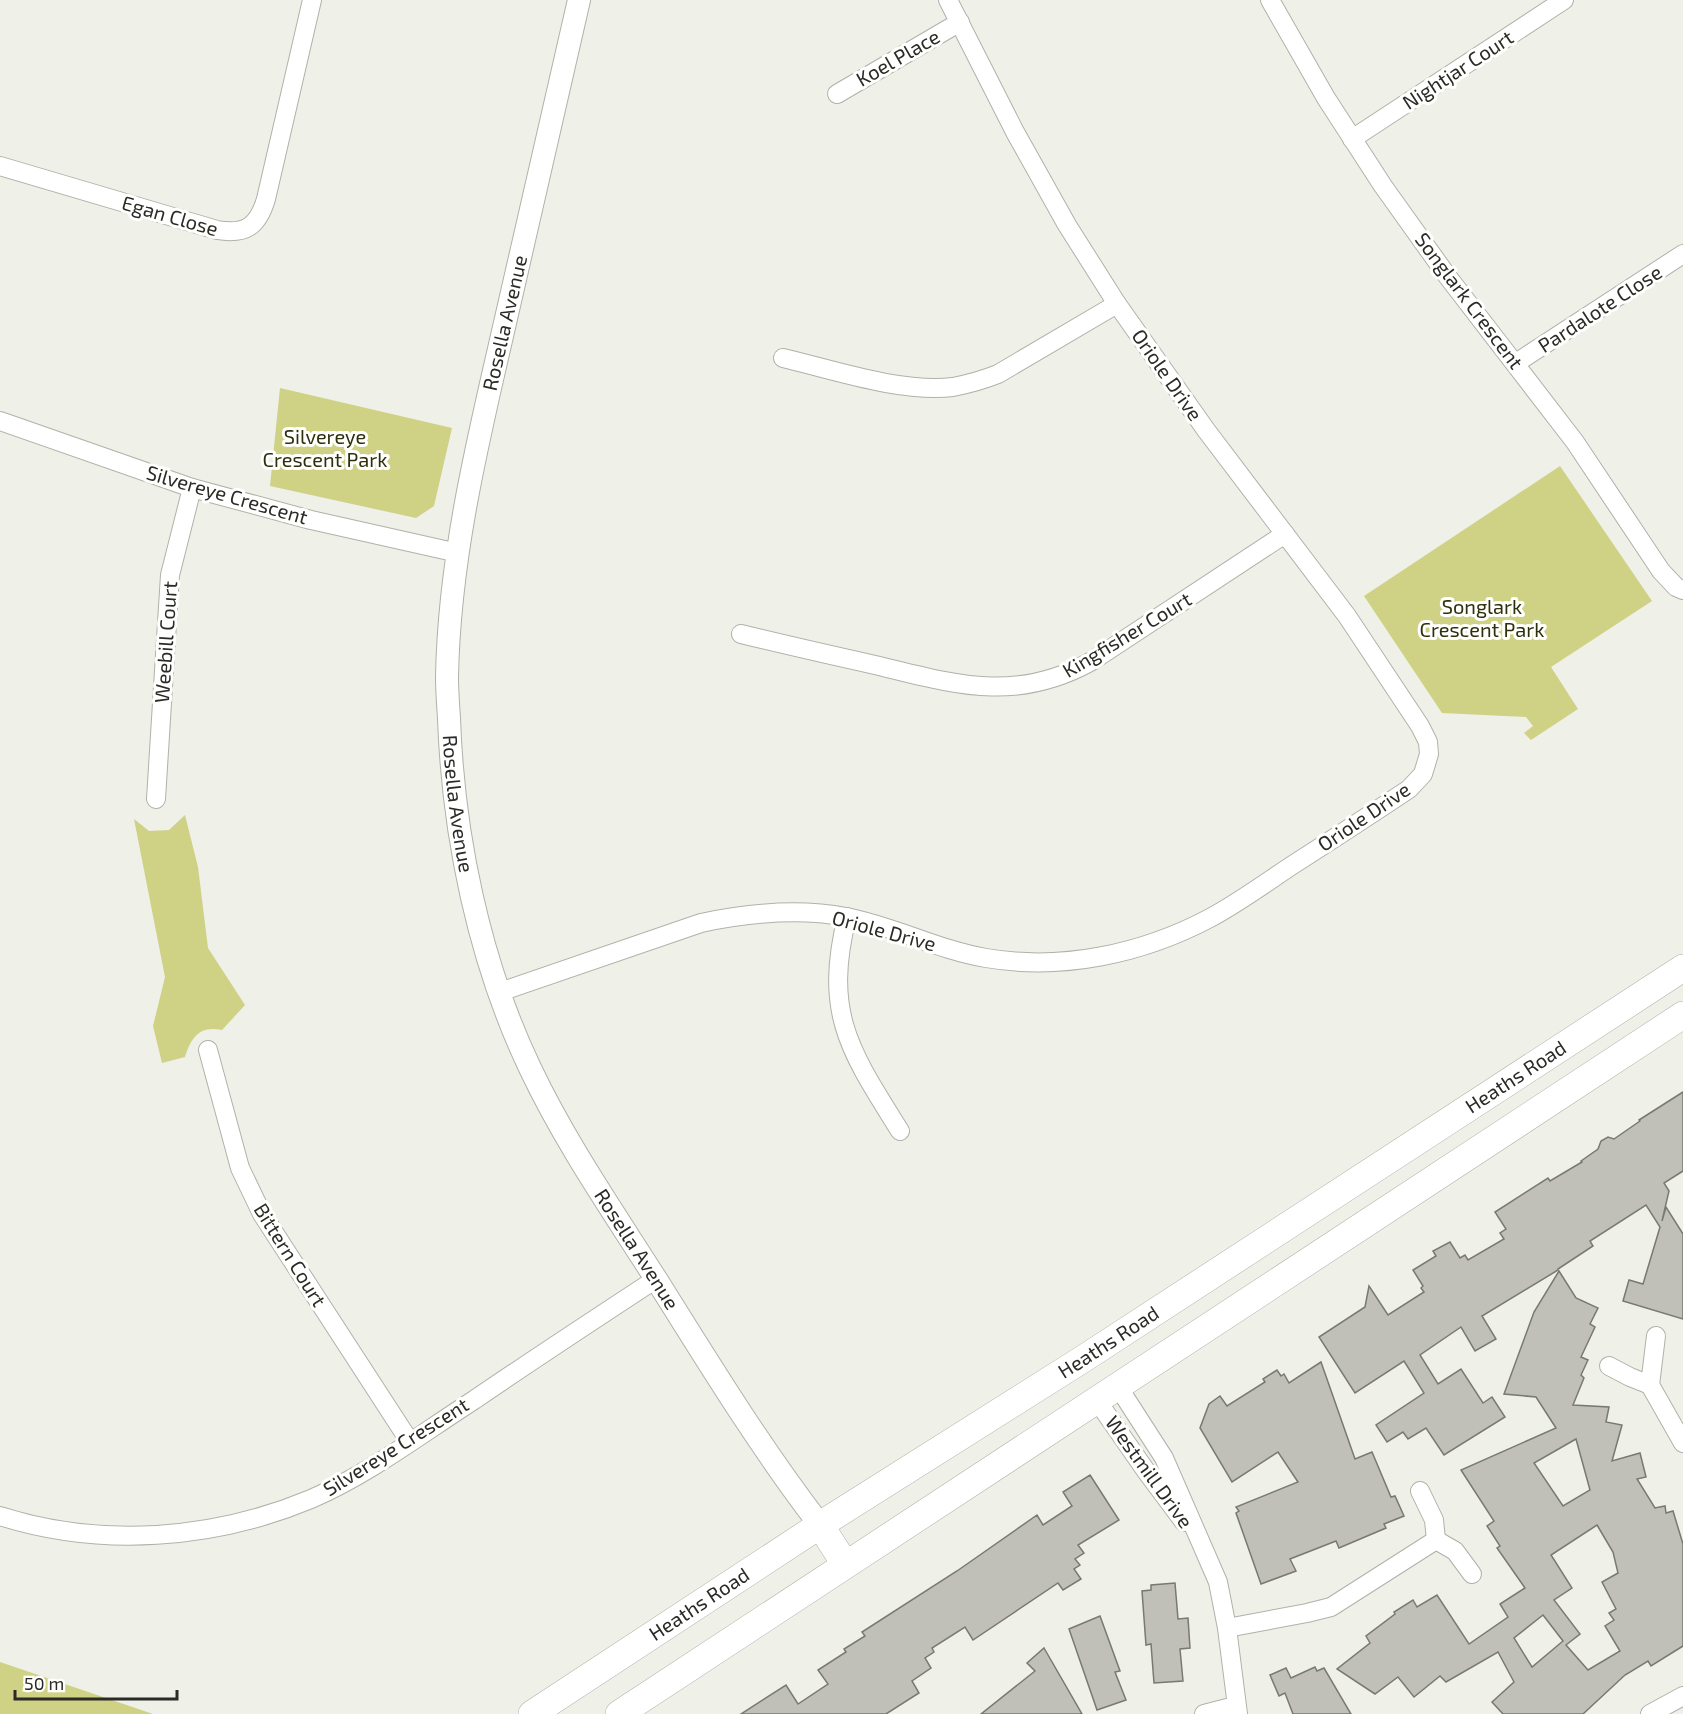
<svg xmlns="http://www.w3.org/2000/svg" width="1683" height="1714" font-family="'Exo 2',sans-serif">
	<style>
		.green { fill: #cfd185 }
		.building { fill: #c0c0b9; stroke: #797973; stroke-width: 1.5; fill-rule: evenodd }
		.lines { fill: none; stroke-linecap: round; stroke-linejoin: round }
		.minor-casing { stroke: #b1b1aa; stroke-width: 20 }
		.tertiary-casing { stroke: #b1b1aa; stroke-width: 24 }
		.primary-casing { stroke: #b1b1aa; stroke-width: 28 }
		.minor { stroke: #fff; stroke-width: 18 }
		.tertiary { stroke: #fff; stroke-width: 22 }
		.primary { stroke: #fff; stroke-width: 27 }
		.labels { text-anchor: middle; stroke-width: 6; stroke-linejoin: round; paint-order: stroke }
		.street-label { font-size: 20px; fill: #2a2a27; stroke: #fffffe }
		.park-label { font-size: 20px; fill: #2f2f0d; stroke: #fffffe }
	</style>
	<rect width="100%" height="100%" fill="#eff0e8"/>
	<g class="green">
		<polygon points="280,388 452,428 434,506 416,518 270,486"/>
		<polygon points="1560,466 1652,601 1551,667 1578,709 1531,740 1524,733 1533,726 1526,717 1442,713 1364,596"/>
		<path d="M185,815L198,867L208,948L245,1005L222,1030C199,1025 191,1038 185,1057L162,1063L153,1026L165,977L134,819L149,831L169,830Z"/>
		<polygon points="0,1662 153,1714 0,1714"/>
	</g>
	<g class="building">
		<polygon points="1683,1092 1683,1171 1664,1183 1669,1191 1662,1221 1666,1207 1683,1234 1683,1319 1623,1301 1629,1280 1643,1284 1660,1227 1646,1205 1590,1241 1593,1246 1558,1269 1558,1270 1482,1316 1496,1339 1475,1351 1461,1327 1420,1355 1438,1384 1461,1369 1483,1403 1492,1397 1505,1417 1444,1455 1426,1428 1408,1439 1403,1432 1387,1442 1376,1425 1424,1393 1404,1361 1355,1393 1319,1337 1365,1307 1369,1286 1388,1315 1424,1292 1421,1288 1423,1286 1413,1270 1436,1256 1433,1251 1450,1242 1460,1258 1465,1255 1468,1260 1504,1239 1500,1233 1506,1229 1495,1212 1548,1178 1550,1181 1582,1162 1581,1161 1598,1149 1601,1141 1608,1137 1614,1139 1640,1121 1639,1120"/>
		<path d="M1559,1271L1576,1298L1598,1308L1590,1324L1595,1327L1581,1357L1588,1360L1581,1375L1584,1378L1573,1405L1609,1407L1606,1422L1622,1425L1612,1461L1640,1453L1646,1477L1637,1479L1655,1508L1665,1506L1666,1513L1673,1511L1683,1544V1646L1651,1666L1648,1661L1625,1675L1583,1714H1503L1492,1702L1514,1682L1498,1652L1446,1682L1440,1676L1414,1697L1398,1677L1375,1694L1337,1669L1370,1643L1366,1636L1395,1614L1394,1612L1413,1600L1417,1607L1437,1595L1469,1644L1508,1617L1500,1604L1525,1588L1497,1548L1500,1546L1487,1526L1494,1521L1461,1470L1556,1428L1536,1397L1504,1394L1534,1312ZM1576,1439L1590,1490L1563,1506L1534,1463ZM1597,1525L1613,1552L1618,1573L1602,1582L1616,1609L1609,1613L1614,1620L1605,1626L1620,1651L1588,1670L1566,1645L1580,1634L1554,1600L1572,1588L1551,1555ZM1543,1615L1563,1641L1532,1667L1514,1638Z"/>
		<polygon points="1321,1362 1355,1459 1372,1452 1391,1497 1395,1496 1404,1516 1384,1524 1386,1528 1339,1548 1336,1541 1290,1559 1296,1571 1261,1584 1236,1513 1239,1511 1236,1507 1298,1482 1278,1452 1232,1482 1200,1428 1209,1404 1220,1396 1227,1406 1265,1382 1263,1379 1277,1370 1281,1376 1284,1374 1289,1383"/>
		<polygon points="1090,1475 1119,1520 1078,1545 1084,1553 1075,1559 1080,1565 1074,1569 1081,1579 1063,1590 1058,1583 973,1640 965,1627 932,1648 934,1652 925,1658 931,1668 912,1681 919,1693 886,1714 741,1714 786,1685 798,1704 828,1684 818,1670 846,1652 844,1649 865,1636 862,1632 957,1571 1037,1515 1043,1525 1072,1506 1063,1492"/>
		<polygon points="1175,1583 1178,1619 1188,1618 1190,1648 1180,1649 1183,1681 1154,1683 1151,1644 1146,1645 1142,1591 1151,1590 1151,1585"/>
		<polygon points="1100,1616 1120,1671 1115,1672 1126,1700 1097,1710 1069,1629"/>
		<polygon points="1044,1648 1082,1714 981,1714 1035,1671 1027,1663"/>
		<polygon points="1315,1667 1317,1671 1324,1668 1351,1714 1293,1714 1285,1693 1279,1696 1270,1675 1286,1668 1291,1678"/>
	</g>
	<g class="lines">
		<g class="minor-casing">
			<g id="minor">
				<polyline points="1270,0 1326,98 1383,186 1448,277 1575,442 1661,571 1676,587 1683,590"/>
				<polyline points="837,94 960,22"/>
				<polyline points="1352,139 1564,0"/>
				<path d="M0,166L217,230C246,235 258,226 266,199L312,0"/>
				<path d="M783,358C834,370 901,393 953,387C968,384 983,380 998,374L1117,304"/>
				<polyline points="1516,363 1683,254"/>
				<polyline points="0,421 192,488 311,520 458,553"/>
				<path d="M741,634C786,645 830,655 875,665C954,684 1015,704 1092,661L1285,534"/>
				<polyline points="156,799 170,575 192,488"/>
				<path d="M847,917C823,1014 850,1051 900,1131"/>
				<path d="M500,992L701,923C748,913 798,908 846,917C894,926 938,950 986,958C1062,971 1142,954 1210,918C1238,903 1264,884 1291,866C1330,841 1370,815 1409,789L1423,774L1429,754L1428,742L1420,726L1347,616L1206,430L1117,304L1067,225L1015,132L948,0"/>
				<polyline points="208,1050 240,1168 262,1214 410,1442"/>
				<polyline points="1609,1366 1630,1377 1650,1385 1656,1336"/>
				<polyline points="1117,1385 1164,1458 1218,1582 1227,1628 1238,1714"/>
				<polyline points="1650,1385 1683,1443"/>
				<polyline points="1096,1399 1146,1471 1184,1522"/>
				<polyline points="1420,1491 1434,1520 1436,1540"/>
				<path d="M0,1516C101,1548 213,1540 311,1499C369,1474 421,1434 474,1400C534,1359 595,1319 656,1279"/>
				<polyline points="1436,1540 1455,1551 1472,1574"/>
				<polyline points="1227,1628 1307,1613 1331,1607 1436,1540"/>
				<polyline points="1204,1714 1235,1706"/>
				<polyline points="1650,1714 1683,1696"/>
			</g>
		</g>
		<g class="tertiary-casing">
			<g id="tertiary">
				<path id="s1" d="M579,0C554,112 528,224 502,336C476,448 449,562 447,677C447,690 448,704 449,718C453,835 479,961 530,1068C565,1142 612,1210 656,1279C708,1362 760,1447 820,1525"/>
			</g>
		</g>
		<g class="primary-casing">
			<g id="primary">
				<polyline points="820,1525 845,1564"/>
				<path id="s2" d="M532,1714L820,1525L1083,1359L1683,968"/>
				<polyline points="619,1714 1683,1015"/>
			</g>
		</g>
		<use href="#minor" class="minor"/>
		<use href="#tertiary" class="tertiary"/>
		<use href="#primary" class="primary"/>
	</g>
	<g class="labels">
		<g class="street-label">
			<text transform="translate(898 58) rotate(-30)" y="7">Koel Place</text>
			<text transform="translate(1458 70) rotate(-33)" y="7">Nightjar Court</text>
			<text transform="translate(170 216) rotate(16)" y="7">Egan Close</text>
			<text transform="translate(1469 301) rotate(53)" y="7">Songlark Crescent</text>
			<text transform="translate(1600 309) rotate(-33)" y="7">Pardalote Close</text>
			<text transform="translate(505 323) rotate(-77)" y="7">Rosella Avenue</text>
			<text transform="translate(1167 375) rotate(55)" y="7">Oriole Drive</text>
			<text transform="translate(227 495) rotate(16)" y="7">Silvereye Crescent</text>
			<text transform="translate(1127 635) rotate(-31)" y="7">Kingfisher Court</text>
			<text transform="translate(166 642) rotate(-86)" y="7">Weebill Court</text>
			<text dy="7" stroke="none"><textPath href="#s1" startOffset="818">Rosella Avenue</textPath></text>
			<text transform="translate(1364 817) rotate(-34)" y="7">Oriole Drive</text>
			<text transform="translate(884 931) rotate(15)" y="7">Oriole Drive</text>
			<text dy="7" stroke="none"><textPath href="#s2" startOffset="1172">Heaths Road</textPath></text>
			<text dy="7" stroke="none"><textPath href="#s1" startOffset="1304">Rosella Avenue</textPath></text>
			<text transform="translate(290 1255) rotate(58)" y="7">Bittern Court</text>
			<text dy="7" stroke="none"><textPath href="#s2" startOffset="686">Heaths Road</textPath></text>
			<text transform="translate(396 1447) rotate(-32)" y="7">Silvereye Crescent</text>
			<text transform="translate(1149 1472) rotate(54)" y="7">Westmill Drive</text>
			<text dy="7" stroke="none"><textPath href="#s2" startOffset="200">Heaths Road</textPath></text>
		</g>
		<g class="park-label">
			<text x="325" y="444">Silvereye<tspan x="325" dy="23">Crescent Park</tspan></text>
			<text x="1482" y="614">Songlark<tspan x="1482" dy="23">Crescent Park</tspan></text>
		</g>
	</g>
	<path d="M15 1690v9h162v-9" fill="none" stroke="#2a2a27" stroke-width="3"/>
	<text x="24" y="1690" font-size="18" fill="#2a2a27" stroke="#fffffe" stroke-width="4.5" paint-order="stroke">50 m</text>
</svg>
